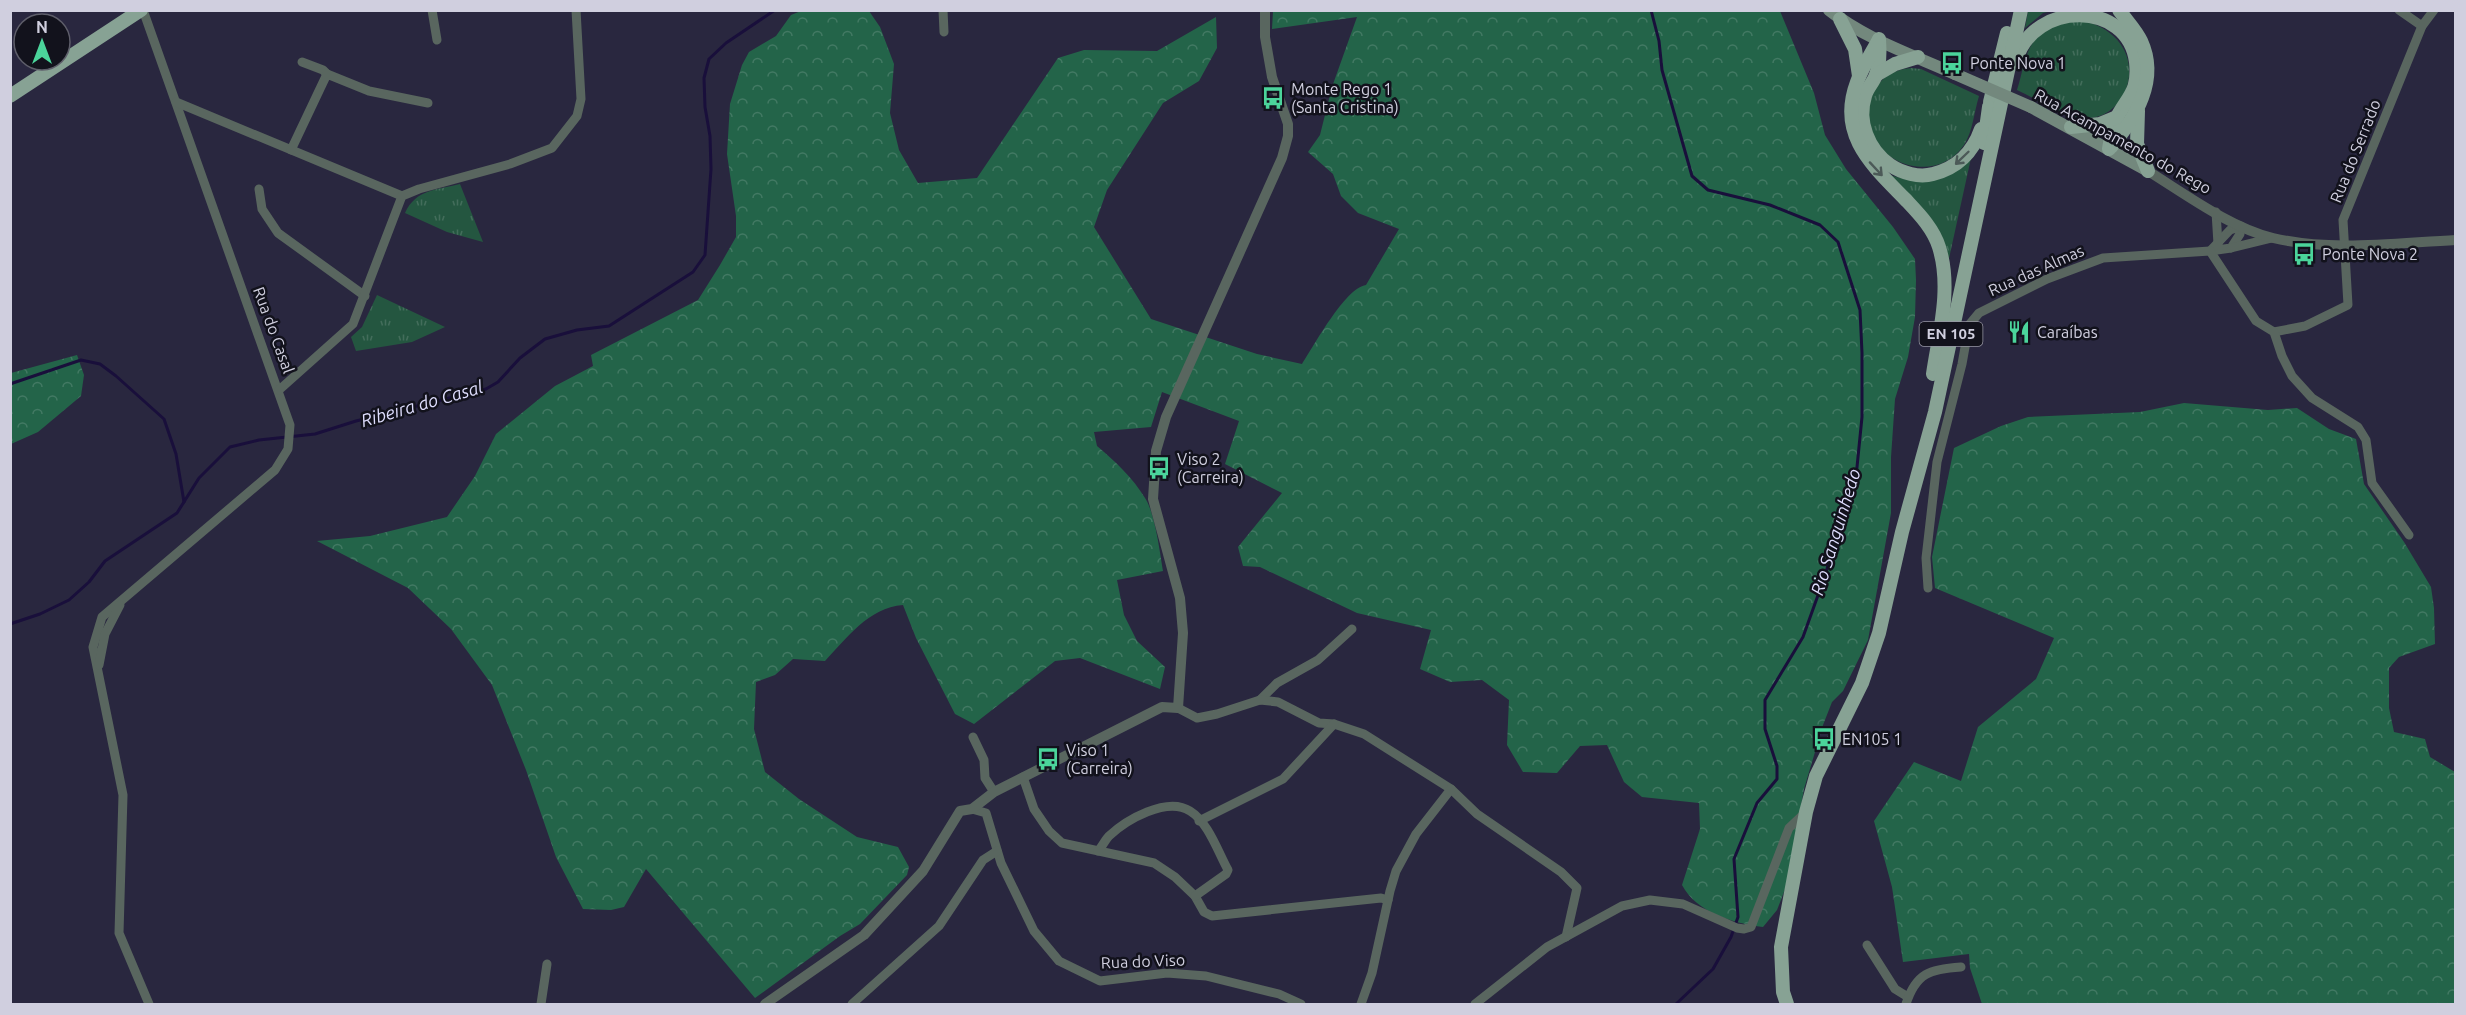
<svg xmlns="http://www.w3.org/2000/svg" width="2466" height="1015" font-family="Ubuntu,sans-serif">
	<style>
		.grass { fill: url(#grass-tufts) }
		.forest { fill: url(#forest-crowns) }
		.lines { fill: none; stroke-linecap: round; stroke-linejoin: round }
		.stream { stroke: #190f3b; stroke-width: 3 }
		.minor { stroke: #59665f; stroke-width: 9 }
		.tertiary { stroke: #59665f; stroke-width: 10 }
		.secondary { stroke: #73887d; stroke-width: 12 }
		.primary { stroke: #87a294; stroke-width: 14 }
		.secondary-bridge { stroke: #73887d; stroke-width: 12 }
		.oneway { stroke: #4c5a58 }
		.labels { text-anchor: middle; stroke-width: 5; stroke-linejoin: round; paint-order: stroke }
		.shield { fill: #12121c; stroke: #9796a4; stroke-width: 1.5 }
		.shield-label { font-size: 15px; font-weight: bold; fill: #d0cfdf }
		.poi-label { font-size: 16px; fill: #d0cfdf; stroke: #12121c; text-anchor: start }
		.street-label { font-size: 16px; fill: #d0cfdf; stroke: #12121c }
		.water-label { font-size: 18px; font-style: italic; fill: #deddfd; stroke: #12121c }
	</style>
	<defs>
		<pattern id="grass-tufts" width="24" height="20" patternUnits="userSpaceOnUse" patternTransform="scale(1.5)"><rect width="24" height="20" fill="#245640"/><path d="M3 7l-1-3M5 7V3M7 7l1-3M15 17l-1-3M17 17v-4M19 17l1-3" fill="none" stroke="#436d5b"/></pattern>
		<pattern id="forest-crowns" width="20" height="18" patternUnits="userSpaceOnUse" patternTransform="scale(1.5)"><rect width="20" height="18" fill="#236449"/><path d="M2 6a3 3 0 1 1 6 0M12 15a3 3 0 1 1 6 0" fill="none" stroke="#427963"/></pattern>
	</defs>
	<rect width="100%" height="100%" fill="#29273f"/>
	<g class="grass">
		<polygon points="2028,11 2028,10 2052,11 2043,13 2025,28"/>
		<path d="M2077,19C2161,36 2131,130 2076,117C2058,113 2035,98 2017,90C2024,69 2025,43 2045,30C2053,24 2067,22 2077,19Z"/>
		<path d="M1911,68L1921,69L1979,96C1974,112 1973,131 1964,145C1932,193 1849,155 1872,96C1879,78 1892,70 1911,68Z"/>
		<path d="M1971,158L1948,263L1886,174C1925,185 1939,185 1971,158Z"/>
		<path d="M460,184L483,242L447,232L405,213C416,189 437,190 460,184Z"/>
		<polygon points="377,295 445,327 412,342 356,351 351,337 362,327"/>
	</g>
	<g class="forest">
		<path d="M801,11H869L880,27L894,64L890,113L899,150L918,183L977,178L1058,58L1084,50L1157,51L1216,17L1217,48L1199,81L1163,103L1107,190L1094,227L1151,319L1257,354L1302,364C1314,346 1345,288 1366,285L1399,229L1358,213L1341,196L1333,174L1308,152L1320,135L1332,87L1357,17L1272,29L1273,11H1780L1814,93L1825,135L1846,169L1893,227L1915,259L1916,280L1915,317L1908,357L1895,399L1891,457V513L1868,640L1843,691L1832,702L1823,725L1804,789L1787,884L1777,910L1763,927C1733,923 1697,913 1682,885L1700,829L1699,803L1642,797L1624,782L1607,745L1580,746L1557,773L1523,772L1507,745L1509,700L1482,680L1450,682L1420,669L1431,630L1357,613L1260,567L1243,566L1238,547L1282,493L1225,464L1239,421L1162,392L1151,427L1094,432L1097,446C1115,461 1133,478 1145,498C1155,513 1160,553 1163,571L1117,580L1124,615L1137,641L1165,667L1160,689L1080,658L1055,661L974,724L955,714L916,638L903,605C868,608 847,638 825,661L793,659L775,675L756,682L754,729L765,772L799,799L857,837L898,847L909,867L907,875L860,924L840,936L755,998L646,869L624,907L611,910L583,909L556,857L526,770L492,685L451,629L408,588L317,541L370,536L447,517L475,476L496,434L555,386L593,366L591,355L698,300L720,265L736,237V216L727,154L730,104L742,65L749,52L776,36L791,15Z"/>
		<polygon points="77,355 84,375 81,396 38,432 11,444 11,373"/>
		<polygon points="2184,403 2268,410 2297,408 2329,429 2356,439 2364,484 2404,542 2431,587 2434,608 2435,644 2399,657 2389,668 2389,708 2394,732 2425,739 2430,757 2455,772 2455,1004 1982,1004 1970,968 1969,954 1903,962 1892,887 1874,821 1914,762 1961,781 1978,727 2036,679 2054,638 1935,588 1932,557 1954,448 2001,426 2028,417 2140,412"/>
	</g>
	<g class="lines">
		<g class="stream">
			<polyline points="1651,10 1659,41 1662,70 1692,176 1708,190 1770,205 1820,225 1838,242 1860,310 1862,353 1862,417 1856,477 1836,531 1826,573 1803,637 1765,700 1765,729 1777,766 1777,779 1757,803 1734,859 1738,917 1731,937 1713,969 1676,1004"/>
			<polyline points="10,384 81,360 100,364 116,376 164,419 176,454 184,502"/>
			<polyline points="10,624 40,614 69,600 89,582 105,561 177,513 199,478 230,447 259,440 315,434 356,421 486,389 498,382 520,358 545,339 577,330 609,326 693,272 705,255 711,169 710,136 705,107 704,78 709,59 726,43 775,10"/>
		</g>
		<g class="minor">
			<polyline points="143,10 290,425 288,449 275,470 102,617 93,647 123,795 119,933 149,1004"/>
			<polyline points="432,10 437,40"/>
			<polyline points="943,10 944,32"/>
			<polyline points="2399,10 2422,26"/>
			<polyline points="302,62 323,70 327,74"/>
			<polyline points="176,102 402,196"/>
			<polyline points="291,150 327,74 369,91 428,103"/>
			<polyline points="259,189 262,209 278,233 365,296"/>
			<polyline points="2216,212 2218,244"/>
			<polygon points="2241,226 2240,234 2231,248 2210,251 2230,230"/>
			<polyline points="2231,248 2272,238"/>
			<polyline points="2274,332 2305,326 2348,305 2343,220 2422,26 2434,10"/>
			<polyline points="279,390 353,324 402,196 419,189 510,164 552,148 577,116 581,99 576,10"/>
			<polyline points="1928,588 1926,558 1937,462 1962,364 1969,325 1979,313 2047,279 2103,258 2210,251 2256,321 2274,332 2282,356 2292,376 2312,398 2358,427 2366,440 2372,483 2409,535"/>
			<polyline points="99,665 105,634 120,605"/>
			<polyline points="1260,700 1277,683 1318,660 1352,629"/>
			<polyline points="1178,708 1197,718 1217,714 1260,700 1278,702 1319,723 1334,724 1364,734 1451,789 1477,814 1561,872 1577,888 1566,937"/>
			<polyline points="973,737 984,760 985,778 994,792"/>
			<polyline points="1023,777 1034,809 1049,831 1062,843 1154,863 1175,877 1195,896 1204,912 1212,916 1381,898 1388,900"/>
			<polyline points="972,809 986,813 1001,863 1034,931 1059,961 1100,981 1167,973 1206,976 1279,994 1301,1004"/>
			<polyline points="1199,821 1283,779 1334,724"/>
			<path d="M1098,851C1102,847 1105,840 1109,836C1126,820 1167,796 1190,811C1208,822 1218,852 1228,870L1226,874L1195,896"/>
			<polyline points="1867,945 1895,989 1908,997"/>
			<polyline points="541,1004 547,964"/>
			<polyline points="852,1004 939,926 983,860 997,851"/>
			<polyline points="1361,1004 1372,973 1390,891 1396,871 1416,834 1451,789"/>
			<polyline points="1475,1004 1547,947 1622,906 1650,900 1683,904 1737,928 1744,929 1751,927 1789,828 1806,812"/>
			<path d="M1906,1004C1916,973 1930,969 1961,967"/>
		</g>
		<g class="tertiary">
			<path d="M2148,171C2185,194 2231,228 2273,238C2332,252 2395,243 2456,240"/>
			<polyline points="765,1004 864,935 923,871 960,811 972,809 994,792 1162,707 1178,708 1183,633 1180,598 1153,499 1156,451 1166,417 1282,158 1288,136 1288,124 1272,77 1265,37 1265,10"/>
		</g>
		<g class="secondary">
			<path d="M1829,10C1865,39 1913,55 1955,74"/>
			<polyline points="2031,107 2148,171"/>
		</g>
		<g class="primary">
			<polyline points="1840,19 1855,49 1859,76"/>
			<path d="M1879,39C1880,51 1880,64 1876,75C1873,83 1867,88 1865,96C1857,121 1868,150 1890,165C1902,173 1919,178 1933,174C1957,168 1973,152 1981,129"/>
			<path d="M1878,41C1871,54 1862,68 1857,82C1837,135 1872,165 1905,199C1919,214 1933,228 1939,247C1952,288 1939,333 1933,374"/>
			<path d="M2016,60C2034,0 2128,0 2136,62C2139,91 2129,95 2117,117C2112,127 2111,138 2109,149"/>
			<polyline points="1876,75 1895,64 1918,57"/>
			<polyline points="10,96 141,10"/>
			<polyline points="1990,102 2007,33"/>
			<polyline points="2138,111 2137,144 2148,171"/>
			<polyline points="2071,127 2100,124 2117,117"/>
			<polyline points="1984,143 1989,107"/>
			<path d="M2111,147C2136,117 2159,80 2141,41C2136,30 2126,20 2119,10"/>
			<polyline points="1787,1004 1783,992 1781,947 1806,812 1816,776 1862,683 1879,633 1902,532 1935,412 2021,10"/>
		</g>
		<polyline class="secondary-bridge" points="1955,74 2031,107"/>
	</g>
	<defs><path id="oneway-shaft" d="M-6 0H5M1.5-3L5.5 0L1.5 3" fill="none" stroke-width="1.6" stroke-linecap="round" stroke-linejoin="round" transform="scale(1.5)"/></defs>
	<g class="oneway">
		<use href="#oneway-shaft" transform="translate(1962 158) rotate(136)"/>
		<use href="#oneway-shaft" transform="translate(1876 169) rotate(47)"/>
	</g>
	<defs>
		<g id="bus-bare" transform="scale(1.8)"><path d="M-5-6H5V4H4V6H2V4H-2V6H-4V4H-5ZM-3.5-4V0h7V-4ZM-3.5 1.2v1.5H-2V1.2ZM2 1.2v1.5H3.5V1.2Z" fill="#4bd49b" stroke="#12121c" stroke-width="2.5" paint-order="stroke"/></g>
		<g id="restaurant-bare" transform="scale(1.8)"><path d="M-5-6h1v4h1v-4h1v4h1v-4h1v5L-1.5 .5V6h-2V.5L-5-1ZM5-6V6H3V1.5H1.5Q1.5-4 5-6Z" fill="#4bd49b" stroke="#12121c" stroke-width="2.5" paint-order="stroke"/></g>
	</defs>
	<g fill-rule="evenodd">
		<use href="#bus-bare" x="1952" y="63"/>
		<use href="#bus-bare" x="1273" y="98"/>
		<use href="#bus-bare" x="2304" y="254"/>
		<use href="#restaurant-bare" x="2019" y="332"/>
		<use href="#bus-bare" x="1159" y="468"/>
		<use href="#bus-bare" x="1824" y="739"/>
		<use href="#bus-bare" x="1048" y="759"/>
	</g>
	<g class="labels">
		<rect class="shield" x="1919.5" y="322" width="63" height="24" rx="4.5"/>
		<g class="shield-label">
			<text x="1951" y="339">EN 105</text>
		</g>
		<g class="poi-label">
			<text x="1970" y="69">Ponte Nova 1</text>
			<text x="1291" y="95">Monte Rego 1<tspan x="1291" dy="18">(Santa Cristina)</tspan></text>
			<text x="2322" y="260">Ponte Nova 2</text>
			<text x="2037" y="338">Caraíbas</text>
			<text x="1177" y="465">Viso 2<tspan x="1177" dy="18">(Carreira)</tspan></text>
			<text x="1842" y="745">EN105 1</text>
			<text x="1066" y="756">Viso 1<tspan x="1066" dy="18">(Carreira)</tspan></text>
		</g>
		<g class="street-label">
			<text transform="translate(2123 141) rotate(29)" y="6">Rua Acampamento do Rego</text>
			<text transform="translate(2355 151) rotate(-68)" y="6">Rua do Serrado</text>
			<text transform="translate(2036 270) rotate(-24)" y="6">Rua das Almas</text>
			<text transform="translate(274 330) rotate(70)" y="6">Rua do Casal</text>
			<text transform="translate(1143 961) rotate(-2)" y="6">Rua do Viso</text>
		</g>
		<g class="water-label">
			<text transform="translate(422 404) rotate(-16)" y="6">Ribeira do Casal</text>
			<text transform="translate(1836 532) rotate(-73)" y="6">Rio Sanguinhedo</text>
		</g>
	</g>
	<rect width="2466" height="1015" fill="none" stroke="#d0cfdf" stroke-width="24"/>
	<g transform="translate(42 42)"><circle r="28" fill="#12121c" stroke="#5e5e6a" stroke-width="1.5"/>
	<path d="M0-4.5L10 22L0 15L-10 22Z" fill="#4bd49b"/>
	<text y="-9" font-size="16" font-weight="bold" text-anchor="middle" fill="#d0cfdf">N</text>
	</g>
</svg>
